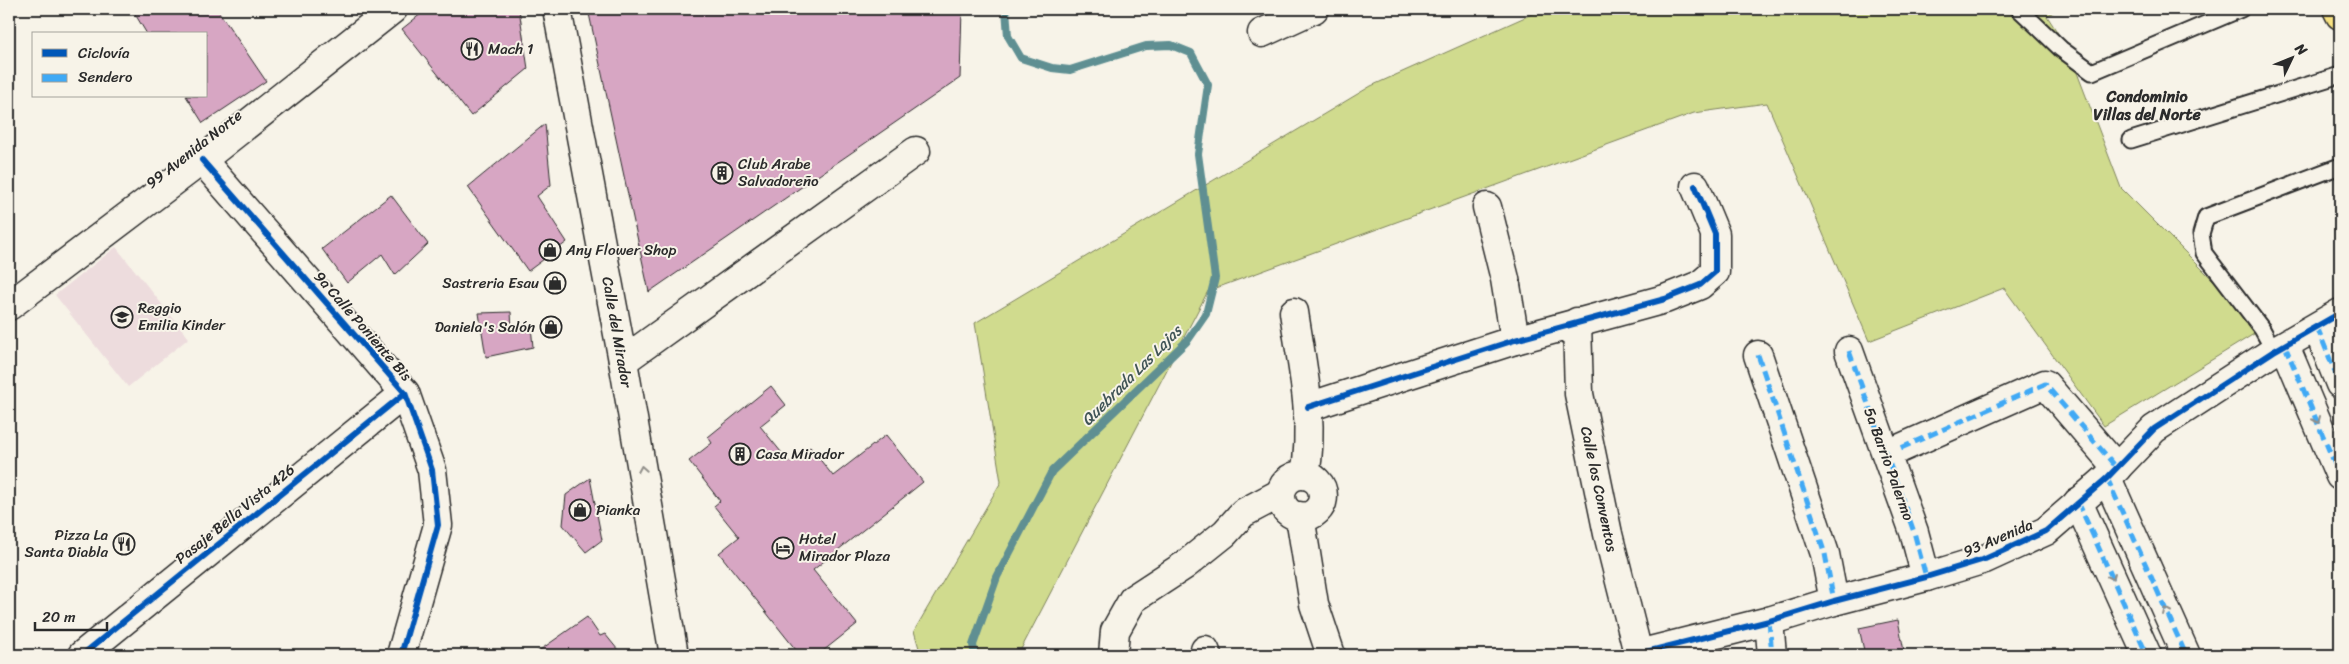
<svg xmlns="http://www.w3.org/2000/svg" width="2349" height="664" font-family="Sriracha,sans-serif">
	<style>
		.built { fill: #eddcdd }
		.green { fill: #d0db8e; stroke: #7e835c }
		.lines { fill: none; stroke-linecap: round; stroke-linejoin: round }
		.stream { stroke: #5e8f92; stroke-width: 8 }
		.building { fill: #d7a6c3; stroke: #2b2b2b }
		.service-casing { stroke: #2b2b2b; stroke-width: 19 }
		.minor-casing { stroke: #2b2b2b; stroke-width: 31 }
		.tertiary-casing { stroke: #2b2b2b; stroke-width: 31 }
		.secondary-casing { stroke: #2b2b2b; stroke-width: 31 }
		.primary-casing { stroke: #2b2b2b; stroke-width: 31 }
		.service { stroke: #f7f3e8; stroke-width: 15 }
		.minor { stroke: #f7f3e8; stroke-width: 28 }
		.tertiary { stroke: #f7f3e8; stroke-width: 28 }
		.secondary { stroke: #f7f3e8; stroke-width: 28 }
		.primary { stroke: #f8e281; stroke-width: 28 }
		.quiet { stroke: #3fa9f5; stroke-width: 5; stroke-dasharray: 10 5; stroke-linecap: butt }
		.cycleway-casing { stroke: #f7f3e8; stroke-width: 9 }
		.cycleway { stroke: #0057b8; stroke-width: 6 }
		.oneway { stroke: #918f8a }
		.labels { text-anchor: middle; stroke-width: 4; stroke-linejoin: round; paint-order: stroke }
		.poi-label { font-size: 15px; fill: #2b2b2b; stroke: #f7f3e8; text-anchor: start }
		.street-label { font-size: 15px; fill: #2b2b2b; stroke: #f7f3e8 }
		.neighbourhood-label { font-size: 16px; font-weight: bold; fill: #2b2b2b; stroke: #f7f3e8 }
		.water-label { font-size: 16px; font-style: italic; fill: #405456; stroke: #f7f3e8 }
	</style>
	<rect width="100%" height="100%" fill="#f7f3e8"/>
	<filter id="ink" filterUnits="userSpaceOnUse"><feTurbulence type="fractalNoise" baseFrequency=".02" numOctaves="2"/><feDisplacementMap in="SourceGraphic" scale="10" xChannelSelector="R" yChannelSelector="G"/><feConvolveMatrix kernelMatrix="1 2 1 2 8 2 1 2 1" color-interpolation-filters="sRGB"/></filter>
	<g filter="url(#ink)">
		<polygon class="built" points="116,247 189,338 128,387 55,295"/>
		<polygon class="green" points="1543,9 2058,9 2047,16 2068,49 2121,188 2262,329 2104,426 2004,288 1869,341 1767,103 1694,113 1208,291 1018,655 921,655 914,631 1001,482 975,323 1371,86"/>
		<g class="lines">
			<polyline class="stream" points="975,655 973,645 997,577 1052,471 1188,340 1206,314 1215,278 1198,154 1208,85 1191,53 1171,45 1146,46 1070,70 1052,68 1021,58 1008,36 1006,9"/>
		</g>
		<g class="building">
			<polygon points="132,9 217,9 266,81 203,123 186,96 206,96 206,34 147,34"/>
			<polygon points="427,9 519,9 528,69 471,116 402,29"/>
			<polygon points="588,9 962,9 960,78 649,292"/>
			<polygon points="545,124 551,185 537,196 567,242 528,271 468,187"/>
			<polygon points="391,195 428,244 395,275 382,254 347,283 322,249"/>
			<polygon points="511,312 512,329 531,326 533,347 486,357 479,313"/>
			<polygon points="771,386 786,405 760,426 790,463 810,447 833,476 886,435 923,482 813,570 857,624 818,655 800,655 719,553 739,537 714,506 720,501 689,461 712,443 708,437"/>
			<polygon points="590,478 602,540 586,552 563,525 566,495"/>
			<polygon points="587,617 600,636 605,634 622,655 533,655"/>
			<polygon points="1898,620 1904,651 1880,655 1865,655 1859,628"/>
		</g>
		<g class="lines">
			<g class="service-casing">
				<g id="service">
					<polyline points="2019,9 2061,49 2092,72 2241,9"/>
					<polyline points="2131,140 2340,75"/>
					<polyline points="2274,351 2262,329 2204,253 2201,234 2206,217 2340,166"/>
				</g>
			</g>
			<g class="minor-casing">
				<g id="minor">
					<polyline points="1262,33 1314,9"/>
					<polyline points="202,160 405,393 432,470 438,525 401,655"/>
					<polyline points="1487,207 1505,279 1515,340"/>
					<polyline points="9,306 202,160 393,9"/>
					<path d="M1294,312C1302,366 1315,420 1305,475"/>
					<polyline points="1577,322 1579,394 1608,534 1638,653"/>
					<polyline points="2317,327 2340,384"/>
					<polyline points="2285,346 2340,476"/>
					<polyline points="1849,351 1914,532 1926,577"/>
					<polyline points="1758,355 1825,554 1834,601"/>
					<polyline points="623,361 916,151"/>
					<polyline points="1308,407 1515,340 1665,299 1700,285 1715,272 1715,234 1695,186"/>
					<polyline points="1901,448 2045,384 2117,468"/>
					<circle cx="1302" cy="496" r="21"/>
					<polyline points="2107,478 2186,655"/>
					<polyline points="2078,502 2147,655"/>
					<polyline points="1300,516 1314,604 1331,655"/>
					<polyline points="1769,621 1772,655"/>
					<polyline points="1205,650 1207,655"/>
					<polyline points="82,655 405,393"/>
					<polyline points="1113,655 1115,631 1133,599 1185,565 1225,533 1243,513 1281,493"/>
				</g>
			</g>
			<g class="tertiary-casing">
				<polyline id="tertiary" points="1634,655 1769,621 1834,601 1926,577 1985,559 2046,531 2107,478 2154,429 2274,351 2340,313"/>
			</g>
			<g class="secondary-casing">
				<polyline id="secondary" points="557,9 623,361 674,655"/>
			</g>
			<g class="primary-casing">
				<polyline id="primary" points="2337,9 2340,15"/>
			</g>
			<use href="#service" class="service"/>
			<use href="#minor" class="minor"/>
			<use href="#tertiary" class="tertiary"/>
			<use href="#secondary" class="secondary"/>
			<use href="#primary" class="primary"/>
			<g class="quiet">
				<polyline points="2317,327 2340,384"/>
				<polyline points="2285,346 2340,476"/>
				<polyline points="1849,351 1914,532 1926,577"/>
				<polyline points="1758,355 1825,554 1834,601"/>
				<polyline points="1901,448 2045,384 2117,468"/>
				<polyline points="2107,478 2186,655"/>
				<polyline points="2078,502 2147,655"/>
				<polyline points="1769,621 1772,655"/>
			</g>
			<g class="cycleway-casing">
				<g id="cycleway">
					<polyline points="202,160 405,393 432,470 438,525 401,655"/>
					<polyline points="1308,407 1515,340 1665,299 1700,285 1715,272 1715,234 1695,186"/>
					<polyline points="82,655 405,393"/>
					<polyline points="1634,655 1769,621 1834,601 1926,577 1985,559 2046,531 2107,478 2154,429 2274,351 2340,313"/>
				</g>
			</g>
			<use href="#cycleway" class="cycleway"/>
		</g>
		<defs><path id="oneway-chevron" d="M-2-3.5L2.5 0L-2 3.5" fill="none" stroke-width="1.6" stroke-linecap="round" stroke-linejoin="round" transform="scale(1.25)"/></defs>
		<g class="oneway">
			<use href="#oneway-chevron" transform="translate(2317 420) rotate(67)"/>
			<use href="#oneway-chevron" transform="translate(642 469) rotate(-100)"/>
			<use href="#oneway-chevron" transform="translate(2112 577) rotate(66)"/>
			<use href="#oneway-chevron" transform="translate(2166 611) rotate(-114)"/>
		</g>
	</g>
	<defs>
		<g id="restaurant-ring" transform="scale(1.125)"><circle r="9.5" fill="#f7f3e8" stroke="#2b2b2b" stroke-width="1.5"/><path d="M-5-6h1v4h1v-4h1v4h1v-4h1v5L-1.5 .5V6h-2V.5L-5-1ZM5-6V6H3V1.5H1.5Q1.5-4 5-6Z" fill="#2b2b2b"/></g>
		<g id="building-ring" transform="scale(1.125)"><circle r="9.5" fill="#f7f3e8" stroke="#2b2b2b" stroke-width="1.5"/><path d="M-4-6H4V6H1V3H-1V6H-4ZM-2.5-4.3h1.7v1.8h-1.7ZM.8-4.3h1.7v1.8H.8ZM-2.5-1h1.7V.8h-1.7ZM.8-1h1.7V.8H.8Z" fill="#2b2b2b"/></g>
		<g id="shop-ring" transform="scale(1.125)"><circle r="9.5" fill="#f7f3e8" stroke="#2b2b2b" stroke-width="1.5"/><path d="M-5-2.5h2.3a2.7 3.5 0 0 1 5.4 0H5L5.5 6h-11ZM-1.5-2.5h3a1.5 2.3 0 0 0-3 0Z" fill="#2b2b2b"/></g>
		<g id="school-ring" transform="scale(1.125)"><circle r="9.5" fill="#f7f3e8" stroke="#2b2b2b" stroke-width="1.5"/><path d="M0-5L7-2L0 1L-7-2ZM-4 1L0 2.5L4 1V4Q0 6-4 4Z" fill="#2b2b2b"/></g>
		<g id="hotel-ring" transform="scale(1.125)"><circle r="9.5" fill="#f7f3e8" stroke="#2b2b2b" stroke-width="1.5"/><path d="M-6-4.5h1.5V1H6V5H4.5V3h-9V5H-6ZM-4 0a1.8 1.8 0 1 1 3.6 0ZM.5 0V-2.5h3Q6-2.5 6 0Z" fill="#2b2b2b"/></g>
	</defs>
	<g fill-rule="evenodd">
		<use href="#restaurant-ring" x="472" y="49"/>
		<use href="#building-ring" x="722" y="173"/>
		<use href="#shop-ring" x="550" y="250"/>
		<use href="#shop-ring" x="555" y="283"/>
		<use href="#school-ring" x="122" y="317"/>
		<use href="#shop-ring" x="551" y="327"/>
		<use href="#building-ring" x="740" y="454"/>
		<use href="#shop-ring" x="580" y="510"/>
		<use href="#restaurant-ring" x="124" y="544"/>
		<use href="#hotel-ring" x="783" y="548"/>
	</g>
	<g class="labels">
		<g class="poi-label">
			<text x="488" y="54">Mach 1</text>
			<text x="738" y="169">Club Arabe<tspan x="738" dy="17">Salvadoreño</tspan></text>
			<text x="566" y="255">Any Flower Shop</text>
			<text x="539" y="288" text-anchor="end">Sastreria Esau</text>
			<text x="138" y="313">Reggio<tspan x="138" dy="17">Emilia Kinder</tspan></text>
			<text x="535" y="332" text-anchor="end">Daniela's Salón</text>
			<text x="756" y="459">Casa Mirador</text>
			<text x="596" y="515">Pianka</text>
			<text x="108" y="540" text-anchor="end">Pizza La<tspan x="108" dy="17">Santa Diabla</tspan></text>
			<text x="799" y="544">Hotel<tspan x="799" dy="17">Mirador Plaza</tspan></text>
		</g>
		<g class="street-label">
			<text transform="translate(194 149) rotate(-38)" y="5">99 Avenida Norte</text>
			<text transform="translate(363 326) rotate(49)" y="5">9a Calle Poniente Bis</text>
			<text transform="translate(617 332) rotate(80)" y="5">Calle del Mirador</text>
			<text transform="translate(1889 464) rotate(70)" y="5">5a Barrio Palermo</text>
			<text transform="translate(1599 489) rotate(78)" y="5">Calle los Conventos</text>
			<text transform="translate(235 514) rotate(-39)" y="5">Pasaje Bella Vista 426</text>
			<text transform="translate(1998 538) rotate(-23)" y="5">93 Avenida</text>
		</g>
		<g class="neighbourhood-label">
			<text x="2147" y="102">Condominio<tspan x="2147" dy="18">Villas del Norte</tspan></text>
		</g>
		<g class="water-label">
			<text transform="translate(1131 375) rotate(-45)" y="6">Quebrada Las Lajas</text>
		</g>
	</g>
	<rect width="2349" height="664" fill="none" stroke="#f7f3e8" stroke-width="30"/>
	<rect x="15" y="15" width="2319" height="634" fill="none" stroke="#2b2b2b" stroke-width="2" filter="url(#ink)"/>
	<rect x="32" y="32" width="175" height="65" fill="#f7f3e8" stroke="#a5a39c"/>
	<rect x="42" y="49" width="25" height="8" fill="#0057b8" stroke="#a5a39c"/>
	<text x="78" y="58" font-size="15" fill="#2b2b2b">Ciclovía</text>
	<rect x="42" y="74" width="25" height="8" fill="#3fa9f5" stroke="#a5a39c"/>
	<text x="78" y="82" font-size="15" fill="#2b2b2b">Sendero</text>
	<g transform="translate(2292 58) rotate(47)" stroke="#f7f3e8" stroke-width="4" paint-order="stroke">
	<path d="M0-4L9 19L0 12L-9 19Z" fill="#2b2b2b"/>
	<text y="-8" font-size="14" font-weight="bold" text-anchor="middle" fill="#2b2b2b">N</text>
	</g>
	<path d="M35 622v8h72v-8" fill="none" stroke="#2b2b2b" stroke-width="2.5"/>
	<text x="42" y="622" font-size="15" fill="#2b2b2b" stroke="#f7f3e8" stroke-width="4" paint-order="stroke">20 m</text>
</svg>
